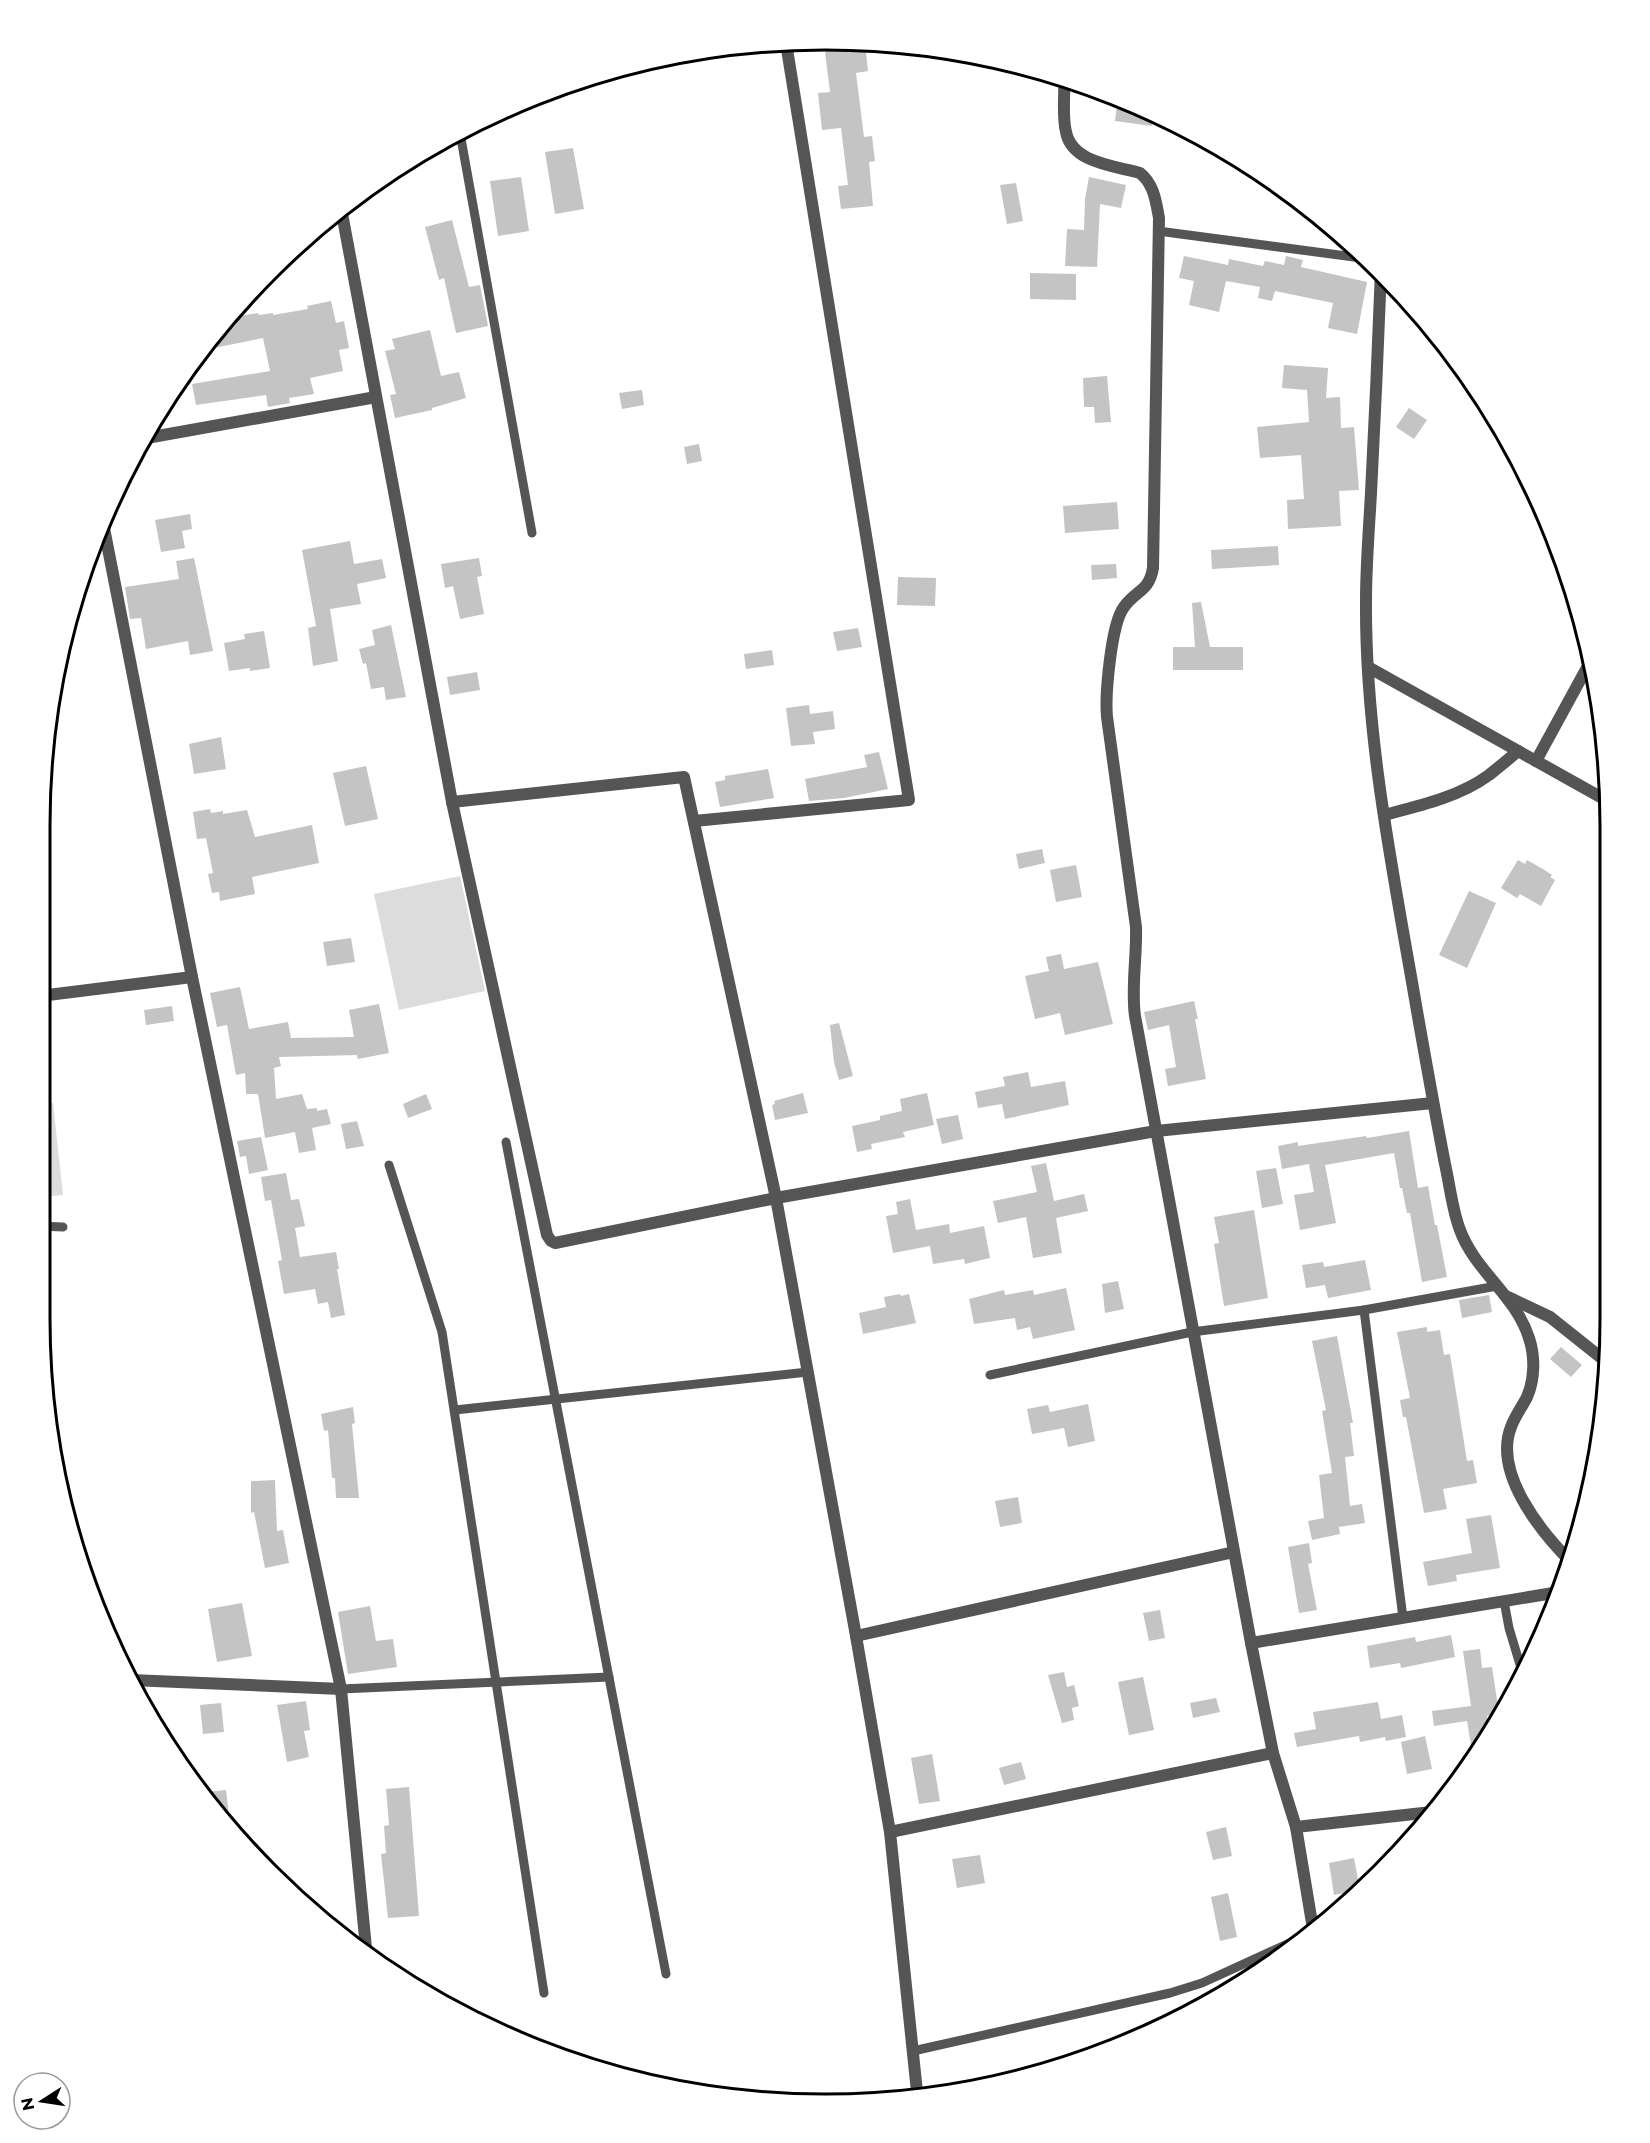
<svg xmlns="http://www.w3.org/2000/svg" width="1650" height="2143" font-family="Montserrat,sans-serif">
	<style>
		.green { fill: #dcdcdc }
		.building { fill: #c4c4c4 }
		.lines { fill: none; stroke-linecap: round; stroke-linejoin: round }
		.service { stroke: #555; stroke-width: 9 }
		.minor { stroke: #555; stroke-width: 12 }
		.rim { fill: none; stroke: #000; stroke-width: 3 }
	</style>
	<rect width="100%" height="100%" fill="#fff"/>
	<g class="green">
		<polygon points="460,876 485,991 399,1010 374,894"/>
		<polygon points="53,1103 63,1195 39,1197 40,1104"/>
	</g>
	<g class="building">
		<polygon points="848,41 865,43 868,71 856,73 864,137 872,136 875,161 869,162 873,206 841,209 838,186 848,185 841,128 822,130 818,93 830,92 824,44"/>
		<polygon points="1118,97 1154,114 1152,126 1115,121"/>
		<polygon points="573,148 584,209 555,214 545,152"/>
		<polygon points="521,177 529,231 498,236 490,181"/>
		<polygon points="1089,177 1126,185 1121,208 1100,204 1097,267 1065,266 1067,229 1084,230 1085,199"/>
		<polygon points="1016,183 1023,221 1007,224 1000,185"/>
		<polygon points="452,220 469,287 480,285 488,326 456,333 444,278 439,280 425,227"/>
		<polygon points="1184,256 1228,265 1229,259 1263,266 1265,261 1284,265 1286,256 1303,260 1301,267 1367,282 1357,334 1328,328 1333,303 1275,291 1272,301 1258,298 1260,287 1226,281 1219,312 1189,305 1194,281 1179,278"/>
		<polygon points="1030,273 1076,274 1076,300 1030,299"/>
		<polygon points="331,301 336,323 344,321 349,348 339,350 343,371 310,378 314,394 289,398 290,403 268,407 266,395 196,405 192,384 270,371 263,338 199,351 228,318 258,313 259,315 273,313 273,315 308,309 307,306"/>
		<polygon points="430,330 441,376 459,372 466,398 432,408 432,410 395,418 390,395 396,394 385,351 395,349 392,339"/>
		<polygon points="1284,365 1328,368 1326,398 1340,397 1341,428 1354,427 1359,490 1339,491 1341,526 1288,529 1287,500 1304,499 1301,455 1260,458 1257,427 1309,422 1307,390 1282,388"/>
		<polygon points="1107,376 1111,422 1095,423 1094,407 1084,407 1083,378"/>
		<polygon points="642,390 644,405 622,409 619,393"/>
		<polygon points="1409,408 1427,420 1414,439 1396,427"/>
		<polygon points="699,444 702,461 687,464 684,447"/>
		<polygon points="1117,502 1119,529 1065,533 1063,506"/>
		<polygon points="190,514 192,529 182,531 185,548 161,552 155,520"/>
		<polygon points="350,541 354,564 382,559 386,578 357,584 361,604 330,609 338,661 313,666 308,628 316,626 302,550"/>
		<polygon points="1278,546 1279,565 1212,569 1211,550"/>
		<polygon points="194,558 213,651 190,655 188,641 146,649 141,618 130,619 125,587 179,579 176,561"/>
		<polygon points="479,558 482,576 477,577 484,614 460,619 453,586 445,588 441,564"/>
		<polygon points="1116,564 1117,578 1092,580 1091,565"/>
		<polygon points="898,577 936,578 935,606 897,605"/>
		<polygon points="1201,602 1210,647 1243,647 1243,670 1173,670 1173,647 1195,647 1192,603"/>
		<polygon points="391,625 406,697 386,700 384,687 371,689 366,663 363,664 359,649 375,645 372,630"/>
		<polygon points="858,628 862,647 837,651 833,632"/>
		<polygon points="264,631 270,668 250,671 250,668 229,671 224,643 245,639 244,634"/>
		<polygon points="772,650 774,665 746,669 744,654"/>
		<polygon points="477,672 480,690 450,695 447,677"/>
		<polygon points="809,705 810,714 833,711 835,729 813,732 815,744 791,746 786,708"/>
		<polygon points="221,737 226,769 194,774 189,744"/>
		<polygon points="879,752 888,789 844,798 809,801 805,779 867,767 864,755"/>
		<polygon points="366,766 378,819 345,826 333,773"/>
		<polygon points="768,769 774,798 720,807 715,782 725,780 725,776"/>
		<polygon points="210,809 211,813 223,811 223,814 247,810 255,837 312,825 319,863 252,877 255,894 220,901 219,892 212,893 208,874 213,873 206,838 197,839 193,812"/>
		<polygon points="1042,849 1045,863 1019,869 1016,854"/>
		<polygon points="1518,860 1525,864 1527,860 1543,869 1552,875 1550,877 1555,880 1541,906 1520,894 1517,898 1501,888"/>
		<polygon points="1076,865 1082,897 1056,902 1050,870"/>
		<polygon points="1469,891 1496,903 1467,968 1439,955"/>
		<polygon points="351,938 355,962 327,966 323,942"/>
		<polygon points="1061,954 1064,969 1098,962 1113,1024 1065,1035 1060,1013 1035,1019 1025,976 1049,971 1046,957"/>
		<polygon points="240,987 249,1029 288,1022 291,1038 354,1037 349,1010 379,1004 389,1053 358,1059 357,1055 279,1057 281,1066 274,1068 276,1099 302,1094 307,1109 317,1108 317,1111 327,1109 331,1124 312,1128 316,1150 299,1153 295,1132 265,1138 258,1094 246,1094 245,1073 236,1075 227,1025 217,1027 210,993"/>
		<polygon points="1194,1001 1198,1019 1195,1019 1206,1079 1168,1086 1165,1069 1176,1067 1169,1025 1148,1030 1144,1012"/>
		<polygon points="172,1006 174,1021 146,1025 144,1010"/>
		<polygon points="839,1023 853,1076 839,1080 834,1062 830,1025"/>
		<polygon points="1028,1072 1031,1087 1065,1081 1069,1105 1005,1119 1002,1104 978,1108 975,1092 1005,1086 1003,1077"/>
		<polygon points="803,1093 808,1113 775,1120 772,1105 775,1104 774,1101"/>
		<polygon points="927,1093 934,1125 903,1132 905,1137 871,1144 872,1149 857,1152 852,1126 880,1120 880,1116 902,1111 900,1099"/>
		<polygon points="426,1094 432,1109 408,1118 403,1104"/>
		<polygon points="958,1115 963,1139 942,1144 936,1119"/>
		<polygon points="357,1121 364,1146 346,1149 341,1124"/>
		<polygon points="1409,1131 1418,1188 1428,1186 1435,1225 1437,1225 1447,1277 1422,1282 1410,1213 1407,1213 1402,1188 1400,1188 1394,1153 1325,1165 1336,1223 1300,1230 1294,1195 1314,1192 1309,1164 1282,1169 1278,1146 1298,1142 1298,1146 1366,1136 1367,1138"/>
		<polygon points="261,1137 268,1170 249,1174 246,1156 240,1157 237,1141"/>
		<polygon points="1046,1163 1054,1201 1084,1194 1088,1211 1056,1218 1062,1253 1033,1258 1026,1217 998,1223 993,1201 1037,1192 1031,1166"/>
		<polygon points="1276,1168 1283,1204 1262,1208 1256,1171"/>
		<polygon points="286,1173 291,1200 299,1199 305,1226 295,1228 300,1257 336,1252 339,1269 337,1269 345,1315 331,1318 328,1302 318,1304 315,1289 284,1294 278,1261 282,1260 271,1200 265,1201 261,1177"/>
		<polygon points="910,1199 916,1230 949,1224 950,1233 984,1226 990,1258 965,1264 964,1259 933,1264 930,1246 893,1253 886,1216 898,1214 896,1202"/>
		<polygon points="1254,1210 1268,1298 1224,1306 1214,1244 1219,1243 1214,1217"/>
		<polygon points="1365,1260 1371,1290 1328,1298 1325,1285 1306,1288 1302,1265 1323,1262 1324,1267"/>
		<polygon points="1118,1281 1124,1309 1105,1313 1102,1284"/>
		<polygon points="1066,1288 1075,1330 1033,1339 1030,1327 1017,1330 1015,1318 974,1324 969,1299 1004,1290 1005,1295 1033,1290 1034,1295"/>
		<polygon points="900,1294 901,1296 909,1294 916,1323 863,1334 859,1313 886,1307 884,1297"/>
		<polygon points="1489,1295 1492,1312 1462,1318 1459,1300"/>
		<polygon points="1427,1327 1427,1332 1440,1330 1444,1355 1450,1354 1467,1461 1473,1460 1477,1483 1443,1489 1447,1509 1424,1513 1406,1417 1403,1417 1400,1400 1410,1398 1397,1332"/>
		<polygon points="1337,1336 1353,1423 1350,1423 1354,1456 1345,1457 1350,1506 1362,1504 1365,1523 1339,1527 1340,1534 1312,1540 1308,1521 1324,1518 1319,1475 1332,1473 1322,1411 1326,1410 1312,1341"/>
		<polygon points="1561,1347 1582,1365 1571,1377 1550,1359"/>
		<polygon points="1088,1404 1095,1441 1068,1447 1064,1428 1032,1434 1027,1409 1048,1405 1050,1412"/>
		<polygon points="353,1407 355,1423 352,1424 359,1498 336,1498 335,1478 332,1478 328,1430 324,1431 321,1414"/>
		<polygon points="275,1480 277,1531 283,1530 289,1563 265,1568 254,1512 251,1513 251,1481"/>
		<polygon points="1018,1497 1022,1523 1000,1527 995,1501"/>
		<polygon points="1491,1515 1500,1568 1456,1575 1457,1581 1428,1586 1423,1562 1472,1553 1466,1519"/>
		<polygon points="1309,1543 1312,1563 1308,1564 1317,1610 1299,1613 1288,1547"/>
		<polygon points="242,1603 252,1656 217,1662 208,1609"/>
		<polygon points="370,1606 376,1641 393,1639 397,1667 348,1674 338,1612"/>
		<polygon points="1160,1610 1165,1638 1149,1641 1143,1613"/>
		<polygon points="1451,1635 1455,1657 1401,1668 1400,1663 1370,1668 1367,1646 1415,1637 1416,1642"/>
		<polygon points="1480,1649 1482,1668 1492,1667 1499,1713 1487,1716 1489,1733 1484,1744 1471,1745 1467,1721 1434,1726 1432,1711 1471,1706 1463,1651"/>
		<polygon points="1064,1672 1067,1687 1074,1685 1079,1706 1072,1708 1074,1720 1062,1723 1048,1675"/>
		<polygon points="1143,1677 1154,1730 1129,1735 1118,1682"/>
		<polygon points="1216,1698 1220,1712 1193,1718 1190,1703"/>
		<polygon points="306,1701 310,1730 304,1731 309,1757 287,1762 277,1705"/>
		<polygon points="1378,1702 1381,1719 1402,1715 1406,1737 1386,1741 1385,1737 1360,1742 1359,1736 1297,1747 1294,1733 1316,1729 1313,1712"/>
		<polygon points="221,1703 224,1732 203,1734 200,1705"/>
		<polygon points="1425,1736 1432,1769 1407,1774 1401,1742"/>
		<polygon points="932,1754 940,1801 919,1804 911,1758"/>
		<polygon points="1021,1762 1026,1779 1004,1785 999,1768"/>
		<polygon points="409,1787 419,1916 388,1918 381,1854 386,1853 384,1826 389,1825 386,1789"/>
		<polygon points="226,1790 230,1823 207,1792"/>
		<polygon points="1226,1827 1232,1856 1213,1860 1206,1832"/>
		<polygon points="980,1855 985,1883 957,1888 952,1859"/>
		<polygon points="1354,1858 1360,1890 1334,1895 1329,1863"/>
		<polygon points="1228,1893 1237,1937 1220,1941 1211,1897"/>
	</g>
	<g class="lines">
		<g class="service">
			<polyline points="460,133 532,533"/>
			<polyline points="1158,231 1369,259"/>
			<polyline points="506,1142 666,1974"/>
			<polyline points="389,1165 442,1332 544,1993"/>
			<polyline points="39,1226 63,1227"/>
			<polyline points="1364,1310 1403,1618"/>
			<polyline points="990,1375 1192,1332 1364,1310 1497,1286"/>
			<polyline points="455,1410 808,1372"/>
			<polyline points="1504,1601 1509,1628 1521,1668"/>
			<polyline points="341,1689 609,1677"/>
			<polyline points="913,2051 1170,1993 1202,1983 1305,1936"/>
		</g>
		<g class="minor">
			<path d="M1064,80C1065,97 1062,116 1066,132C1072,163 1115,166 1140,173C1154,184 1156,202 1159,218L1153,568C1149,592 1136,590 1124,607C1111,624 1105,695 1107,717L1136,927C1137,957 1131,987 1135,1016L1251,1643L1273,1753L1296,1827L1313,1929"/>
			<polyline points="341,208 452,802 547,1235 551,1241 555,1243 776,1198 1156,1131 1433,1103"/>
			<path d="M1381,270C1378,344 1375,419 1371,493C1369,529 1366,565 1366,601C1365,739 1394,876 1417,1011C1426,1062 1435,1113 1445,1164C1450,1186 1452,1209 1460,1230C1475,1271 1516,1296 1529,1338C1535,1356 1535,1379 1527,1397C1522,1407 1515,1416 1511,1427C1493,1473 1541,1532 1571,1562"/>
			<polyline points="141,439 376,397"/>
			<polyline points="103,523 192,977 341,1689 366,1948"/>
			<polyline points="1368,667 1604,799"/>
			<polyline points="1536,761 1590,662"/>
			<polyline points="452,802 684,777 776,1198 856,1636 890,1832 917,2092"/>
			<path d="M1384,815C1419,806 1459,797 1489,775C1499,767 1509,759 1518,751"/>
			<polyline points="694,821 909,800 786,43"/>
			<polyline points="40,996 192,977"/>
			<polyline points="1508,1297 1550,1317 1604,1360"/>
			<polyline points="856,1636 1234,1552"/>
			<polyline points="1251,1643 1559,1592"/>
			<polyline points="131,1680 341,1689"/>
			<polyline points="1296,1827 1432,1812"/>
			<polyline points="890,1832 1273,1753"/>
		</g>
	</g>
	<path d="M0 0H1650V2143H0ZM825 50H825A775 775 0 0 1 1600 825V1319A775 775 0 0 1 825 2094H825A775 775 0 0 1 50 1319V825A775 775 0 0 1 825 50Z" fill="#fff" fill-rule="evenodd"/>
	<path class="rim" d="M825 50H825A775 775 0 0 1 1600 825V1319A775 775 0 0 1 825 2094H825A775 775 0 0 1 50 1319V825A775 775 0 0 1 825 50Z"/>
	<g transform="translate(42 2101) rotate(258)"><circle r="28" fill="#ffffff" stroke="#999999" stroke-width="1.5"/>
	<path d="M0-4.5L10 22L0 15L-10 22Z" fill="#000000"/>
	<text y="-9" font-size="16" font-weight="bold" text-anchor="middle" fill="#000000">N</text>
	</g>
</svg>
